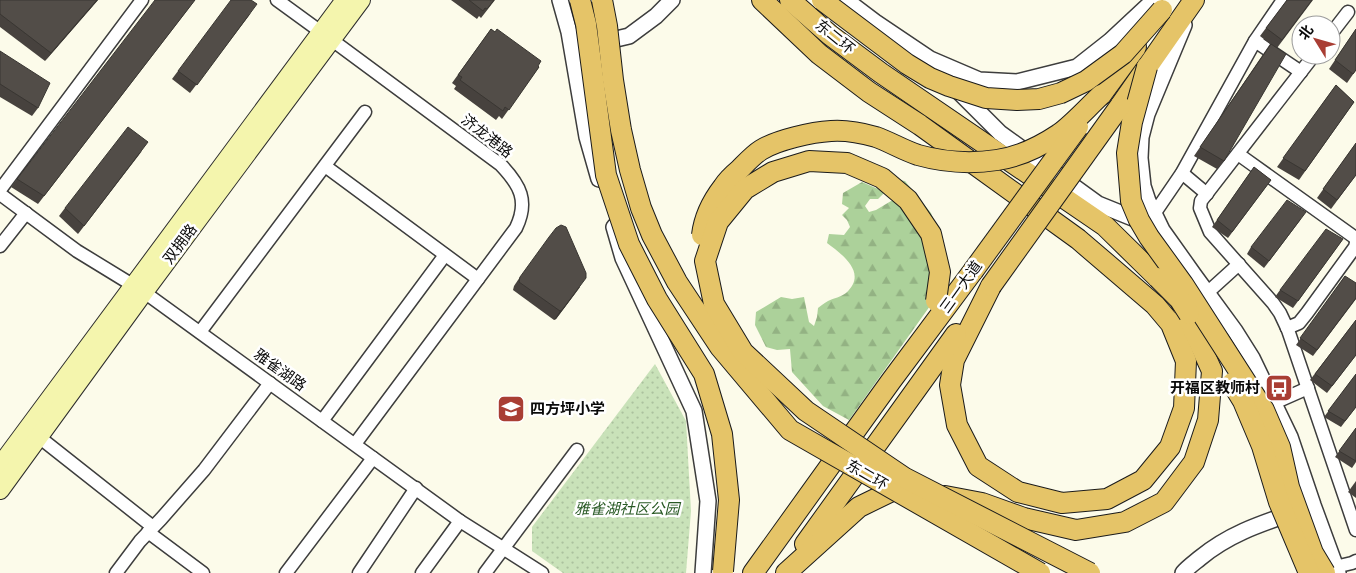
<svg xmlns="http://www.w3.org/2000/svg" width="1356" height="573" font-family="'Times New Roman','Noto Sans SC',serif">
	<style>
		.grass { fill: url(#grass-dots) }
		.forest { fill: url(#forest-firs) }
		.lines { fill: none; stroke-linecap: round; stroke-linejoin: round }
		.minor-casing { stroke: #3d3d3d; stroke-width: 15 }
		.tertiary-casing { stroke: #3d3d3d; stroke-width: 18 }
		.secondary-casing { stroke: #2c2c2c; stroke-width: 20 }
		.trunk-casing { stroke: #1b1b1b; stroke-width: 22 }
		.minor { stroke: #fff; stroke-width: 12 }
		.tertiary { stroke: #fff; stroke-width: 15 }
		.secondary { stroke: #f4f5ad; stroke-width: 18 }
		.trunk { stroke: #e5c468; stroke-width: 20 }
		.trunk-bridge-casing { stroke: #1b1b1b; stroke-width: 22; stroke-linecap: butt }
		.trunk-bridge { stroke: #e5c468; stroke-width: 20 }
		.wall { fill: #47423e }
		.shaded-wall { fill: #393632 }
		.building { fill: #524d48; stroke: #393632 }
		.labels { text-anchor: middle; stroke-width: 5; stroke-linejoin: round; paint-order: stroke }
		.street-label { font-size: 15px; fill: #0a0a0a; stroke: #fff }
		.poi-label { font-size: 15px; font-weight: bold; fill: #0a0a0a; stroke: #fff; text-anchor: end }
		.park-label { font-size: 15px; font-style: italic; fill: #285924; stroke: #fff }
	</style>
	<defs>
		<pattern id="grass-dots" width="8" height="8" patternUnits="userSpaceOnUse" patternTransform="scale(1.25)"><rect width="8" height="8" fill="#c9e2b9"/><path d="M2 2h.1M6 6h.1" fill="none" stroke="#abc19e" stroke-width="1.8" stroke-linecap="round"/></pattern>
		<pattern id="forest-firs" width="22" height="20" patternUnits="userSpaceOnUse" patternTransform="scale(1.25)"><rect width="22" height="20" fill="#acd19a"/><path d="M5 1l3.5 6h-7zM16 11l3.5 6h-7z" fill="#93b283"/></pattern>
	</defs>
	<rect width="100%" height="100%" fill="#fcfbea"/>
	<polygon class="grass" points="655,364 686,421 691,511 686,573 563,573 532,551 532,527"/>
	<path class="forest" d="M894,179L905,181L931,213L945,248L947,282L849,420L823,406L792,372L790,349L777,350L766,347L755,325L756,312L781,297L792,299L804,297L809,322L814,326L817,317L818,308C821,306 824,303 828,301C834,298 841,297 846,293C868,273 843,255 827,243L829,234L844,235L850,227L847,220L842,215L849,208L842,204L843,193L862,182L885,192L878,199H870L865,206L869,212L876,210L891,201H895Z"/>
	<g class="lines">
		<g class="minor-casing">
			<g id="minor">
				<path d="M277,0L332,40L501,165C520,185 529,201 516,228L355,444"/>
				<polyline points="1331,34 1348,12"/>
				<polyline points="1255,41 1301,72"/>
				<polyline points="1314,55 1201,201 1200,208 1210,232 1273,303 1280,313 1288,330 1356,530"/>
				<polyline points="1238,154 1354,237 1356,240"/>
				<polyline points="325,166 478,279"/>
				<polyline points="1182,173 1207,194"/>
				<polyline points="0,190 142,0"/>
				<polyline points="0,194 77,251 144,292 460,521 542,573"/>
				<polyline points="1154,214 1182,173 1255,41 1283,0"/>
				<polyline points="0,246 26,213"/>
				<polyline points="1207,293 1239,264"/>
				<polyline points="1287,328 1299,323 1307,313 1355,247 1356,243"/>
				<polyline points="200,332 365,112"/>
				<polyline points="1274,403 1308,388"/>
				<polyline points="322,421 445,255"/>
				<polyline points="39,437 153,527"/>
				<polyline points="148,532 203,573"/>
				<polyline points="1335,567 1352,563 1356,561"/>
				<polyline points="116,573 140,541 161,519 204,470 270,383"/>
				<polyline points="286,573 373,458"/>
				<polyline points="359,573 416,488"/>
				<polyline points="422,573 460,521"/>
				<polyline points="485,573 577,450"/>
			</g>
		</g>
		<g class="tertiary-casing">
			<g id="tertiary">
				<polyline points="560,0 569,32 587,137 599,179"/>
				<polyline points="846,0 875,22 930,59 979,80 1017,82 1077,67 1110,41 1154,0"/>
				<polyline points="1184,25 1147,114 1141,137 1140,158 1143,186 1148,201 1162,230 1194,275 1235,331 1252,358 1290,437 1313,505 1338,573"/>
				<polyline points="578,48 629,36 656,16 672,0"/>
				<polyline points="957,90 1000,133 1098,204 1145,223"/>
				<polyline points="614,227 623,258 694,411 708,501 703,573"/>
				<path d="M1183,573C1188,567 1194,563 1200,558C1229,534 1260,524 1295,512"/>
			</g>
		</g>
		<g class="secondary-casing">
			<g id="secondary">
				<polyline points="0,466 345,0"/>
				<polyline points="0,490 144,292 361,0"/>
			</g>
		</g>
		<g class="trunk-casing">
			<g id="trunk">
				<polyline points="762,0 819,54 869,92 920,125 1078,239 1155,305 1171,324 1186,361 1184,408 1170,447 1143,480 1107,499 1062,503 1018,492 978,466 957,425 950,385 954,360 991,286"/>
				<polyline points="790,0 830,35 881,73 1105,226 1158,278"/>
				<polyline points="1101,95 1136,47"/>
				<polyline points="1120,106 1194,0"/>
				<polyline points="945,496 982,503 1024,518 1076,530 1125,522 1164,502 1194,462 1208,420 1212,371 1180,300"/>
				<polyline points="805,544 956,334"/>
				<polyline points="753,573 891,381 973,271"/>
				<polyline points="786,573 859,507 898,488 909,490"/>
			</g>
		</g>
		<use href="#minor" class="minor"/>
		<use href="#tertiary" class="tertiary"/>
		<use href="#secondary" class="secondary"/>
		<use href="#trunk" class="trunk"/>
		<g class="trunk-bridge-casing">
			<g id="trunk-bridge">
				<polyline points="580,0 586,24 606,175 629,244 657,299 704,374 722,434 729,500 723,571"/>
				<polyline points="602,0 607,26 613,80 621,130 630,170 641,208 652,235 677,282 720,347 790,430 1040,573"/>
				<polyline points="822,0 907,64 930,78 949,86 986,98 1017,100 1039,99 1061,93 1086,81 1123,54 1162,10"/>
				<polyline points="1147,67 1132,122 1127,153 1131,201 1139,220 1149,237 1183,284 1264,410 1280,447 1289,487 1313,553 1325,573"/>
				<path d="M702,235C704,218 713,200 723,187C727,181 733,175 739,170C746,163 753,155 761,150C777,140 812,132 831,131C845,130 862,133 876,137C890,142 903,150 918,155C943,162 971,164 997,160C1019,157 1041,146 1059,134C1073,124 1088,107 1101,95"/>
				<polyline points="973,271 1078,127"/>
				<polyline points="1158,278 1180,300 1189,314"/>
				<polyline points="991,286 1120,106"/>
				<polyline points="936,301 940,272 931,234 908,200 882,178 847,163 809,161 773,172 745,189 718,222 705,261 714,304 743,352 806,411 905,478 1090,573"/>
				<polyline points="1232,383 1243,401 1262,446 1279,502 1309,573"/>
			</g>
		</g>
		<use href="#trunk-bridge" class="trunk-bridge"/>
	</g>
	<g class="wall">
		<polygon points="0,0 98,0 45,61 0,27"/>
		<polygon points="195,0 38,204 11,187 17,179"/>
		<polygon points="451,0 495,0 481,18 479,16 477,19"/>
		<polygon points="1287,0 1313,0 1277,48 1224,161 1217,169 1194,156 1270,44 1260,36"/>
		<polygon points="251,13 190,93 172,79 178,71"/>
		<polygon points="491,29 539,67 502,119 499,116 496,120 454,89 456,86 452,83"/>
		<polygon points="1356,29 1356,70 1347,83 1329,69"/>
		<polygon points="0,51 38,108 32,116 0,97"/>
		<polygon points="1336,85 1354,102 1299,180 1277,167"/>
		<polygon points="1356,143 1356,175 1331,209 1317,198"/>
		<polygon points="142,151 78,234 59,216 65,208"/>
		<polygon points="1254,167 1271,180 1228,238 1212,227"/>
		<polygon points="1301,219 1264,268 1247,254 1251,247"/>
		<polygon points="1343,239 1293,308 1275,297 1280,290"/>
		<polygon points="1345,276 1356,299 1313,356 1296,345"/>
		<polygon points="520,277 580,287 556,319 554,320 513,290 514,286"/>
		<polygon points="1356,320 1356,355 1327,393 1310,380"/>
		<polygon points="1356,374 1356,407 1341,427 1324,417"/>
		<polygon points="1356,428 1356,462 1352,468 1335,457"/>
		<polygon points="1356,481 1356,498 1348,492"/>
	</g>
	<g class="shaded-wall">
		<polygon points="97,0 98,0 45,61 51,53"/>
		<polygon points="580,287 556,319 554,320 560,311"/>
	</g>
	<g class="building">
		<polygon points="0,0 97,0 51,53 0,14"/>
		<polygon points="155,0 195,0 44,196 17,179"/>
		<polygon points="231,0 251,0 257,4 197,85 178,71"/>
		<polygon points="469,0 494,0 487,9 485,8 483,11"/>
		<polygon points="1287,0 1312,0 1282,40 1266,28"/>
		<polygon points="491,29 495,32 497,29 541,61 538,66 539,67 509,110 505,107 503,111 460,80 462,77 458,75"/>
		<polygon points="1356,29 1356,70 1353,74 1335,60"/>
		<polygon points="1271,44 1286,54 1224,161 1200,147"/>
		<polygon points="0,51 50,83 38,108 0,84"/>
		<polygon points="1336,85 1354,102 1305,171 1283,158"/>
		<polygon points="128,127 148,142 84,226 65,208"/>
		<polygon points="1356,143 1356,175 1337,200 1323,189"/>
		<polygon points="1254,167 1271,180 1232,232 1217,220"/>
		<polygon points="1287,200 1306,212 1269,261 1251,247"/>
		<polygon points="561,225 566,227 586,273 586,278 562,310 560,311 519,282 520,277 549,237 556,228"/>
		<polygon points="1326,229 1343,239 1298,301 1280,290"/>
		<polygon points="1345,276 1356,283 1356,298 1317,350 1300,338"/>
		<polygon points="1356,320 1356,355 1332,386 1315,374"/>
		<polygon points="1356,374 1356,407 1345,421 1328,411"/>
		<polygon points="1356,428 1356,461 1339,451"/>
	</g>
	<defs>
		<g id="bus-square" transform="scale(1.4375)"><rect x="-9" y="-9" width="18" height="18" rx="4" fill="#a93e34" stroke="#fff"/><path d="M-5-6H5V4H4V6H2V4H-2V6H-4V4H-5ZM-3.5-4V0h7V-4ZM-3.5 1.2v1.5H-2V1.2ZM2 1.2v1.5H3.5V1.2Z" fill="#fff"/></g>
		<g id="school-square" transform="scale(1.4375)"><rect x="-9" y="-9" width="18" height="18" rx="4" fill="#a93e34" stroke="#fff"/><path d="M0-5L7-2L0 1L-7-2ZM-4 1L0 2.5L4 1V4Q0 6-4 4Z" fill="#fff"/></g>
	</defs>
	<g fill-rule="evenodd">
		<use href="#bus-square" x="1279" y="388"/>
		<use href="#school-square" x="511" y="409"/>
	</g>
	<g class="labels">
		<g class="street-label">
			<text transform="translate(835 37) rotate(39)" y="5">东二环</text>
			<text transform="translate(487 136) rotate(38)" y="5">济龙港路</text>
			<text transform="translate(180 244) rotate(-53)" y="5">双拥路</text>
			<text transform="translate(961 287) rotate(-54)" y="5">三一大道</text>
			<text transform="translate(280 370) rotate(36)" y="5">雅雀湖路</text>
			<text transform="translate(867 475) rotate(30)" y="5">东二环</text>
		</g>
		<g class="poi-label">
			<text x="1260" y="393">开福区教师村</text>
			<text x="530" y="414" text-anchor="start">四方坪小学</text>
		</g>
		<g class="park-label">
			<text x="627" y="514">雅雀湖社区公园</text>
		</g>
	</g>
	<g transform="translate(1316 40) rotate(307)"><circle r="24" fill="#ffffff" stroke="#9d9d9d"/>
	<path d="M0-4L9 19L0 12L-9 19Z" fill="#a93e34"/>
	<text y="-8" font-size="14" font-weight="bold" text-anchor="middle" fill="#0a0a0a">北</text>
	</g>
</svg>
